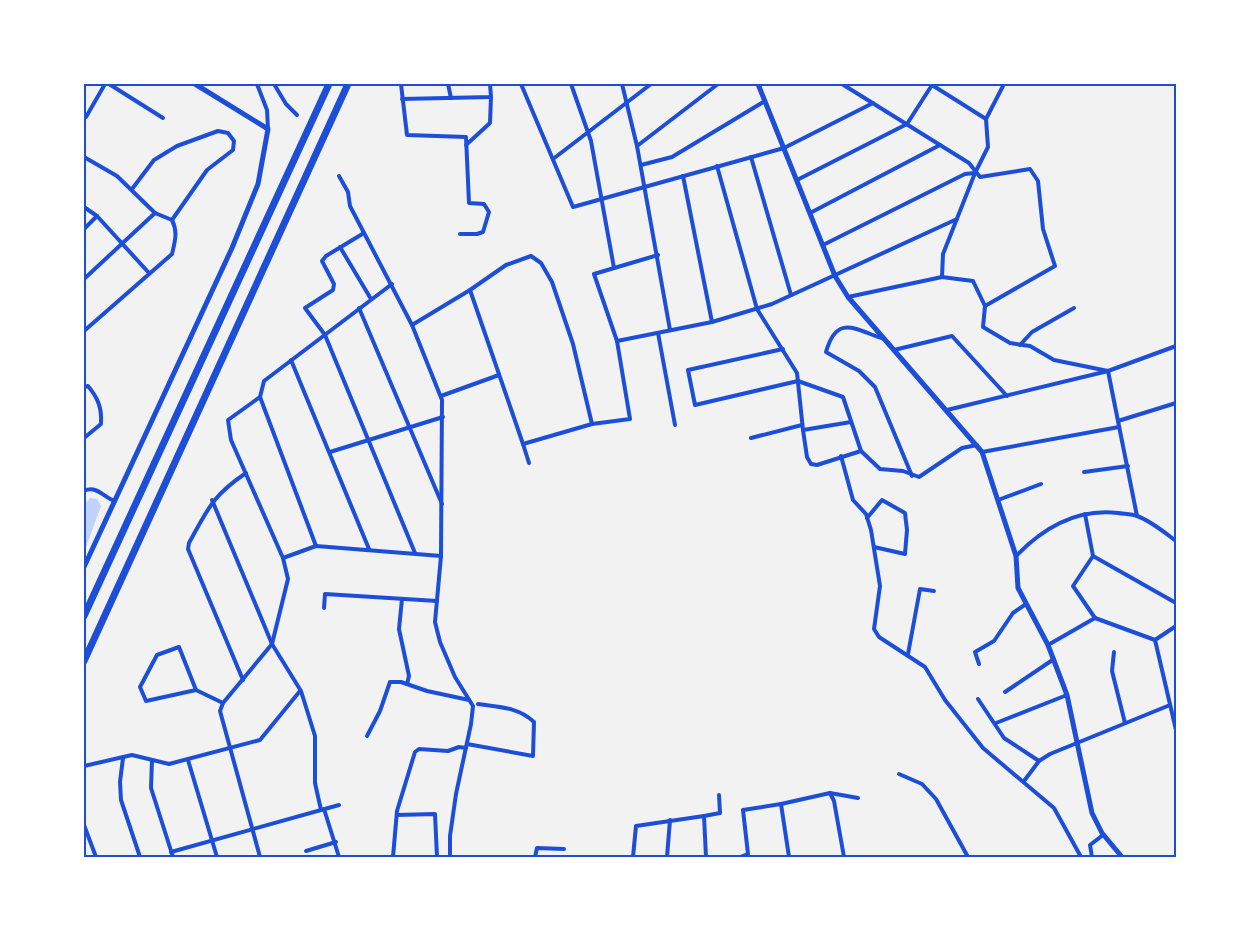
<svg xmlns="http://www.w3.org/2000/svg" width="1260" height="941" font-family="'Nunito Sans',sans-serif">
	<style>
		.water { fill: #bfd3fe }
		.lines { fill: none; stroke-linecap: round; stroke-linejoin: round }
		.minor { stroke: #1d4ed8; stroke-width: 4 }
		.tertiary { stroke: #1d4ed8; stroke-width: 5 }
		.motorway { stroke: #1d4ed8; stroke-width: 7 }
		.neatline { fill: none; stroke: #1d4ed8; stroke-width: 2 }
	</style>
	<rect width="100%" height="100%" fill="#f2f2f2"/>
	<polygon class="water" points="90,498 97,499 101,506 86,547 84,549 84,505"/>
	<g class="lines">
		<g class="minor">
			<polyline points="109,84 163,118"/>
			<polyline points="257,84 267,110 268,129"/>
			<polyline points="274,84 286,104 297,115"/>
			<polyline points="401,84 407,135 466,137 469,203 484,204 489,212 483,232 477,234 460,234"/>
			<polyline points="448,84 451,98"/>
			<polyline points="521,84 573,207 784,148 873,103"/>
			<polyline points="571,84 591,141 614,268"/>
			<polyline points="622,84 637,146 670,330"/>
			<polyline points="842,84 969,163 980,177 1030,169 1038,181 1043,229 1055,266 985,306"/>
			<polyline points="402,99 491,97 490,84"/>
			<polyline points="84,118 86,117 105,84"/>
			<polyline points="466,145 490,123 491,97"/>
			<polyline points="637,146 718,84"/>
			<polyline points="84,157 117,176 155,213"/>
			<polyline points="751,157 791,295"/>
			<polyline points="553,159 651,84"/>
			<polyline points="641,165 672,157 765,101"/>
			<polyline points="717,166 757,309 797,373 803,430 807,457 811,464 817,465 861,451 880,469 903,471 919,477 962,448 977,445"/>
			<polyline points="339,176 348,192 350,206 412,325 442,400 441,556 435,622 440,642 455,677 473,706 471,724 456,794 450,836 450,857"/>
			<polyline points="683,176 712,322"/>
			<polyline points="797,180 907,124 932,85 986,119"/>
			<polyline points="132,189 154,160 177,146 218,131 228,133 234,141 233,150 207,170 172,220"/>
			<polyline points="84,207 97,216 149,273"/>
			<polyline points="810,213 940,145"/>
			<polyline points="84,229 97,216"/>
			<polyline points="364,233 326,256 322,261 334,284 333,290 305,308 325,335 415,553"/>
			<polyline points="823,245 965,174 975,173"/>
			<polyline points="340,247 371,299"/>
			<polyline points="942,277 943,254 975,173 988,147 986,119 1004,84"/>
			<path d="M84,279L155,213L172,220C178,232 175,241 172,254L84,331"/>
			<polyline points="470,290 523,444 592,424 630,419 617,341 594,274 658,255"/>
			<polyline points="848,297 942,277 973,281 985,306 983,327 1010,343 1030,346 1054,360 1108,371"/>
			<polyline points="359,308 442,504"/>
			<polyline points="412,325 470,290 506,265 531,256 541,263 552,282 573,344 592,424"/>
			<polyline points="658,333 675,425"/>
			<path d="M884,339C856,330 837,313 826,352L859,371L875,387L912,476"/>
			<polyline points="617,341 712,322 772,304 957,219"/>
			<polyline points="1020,345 1032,332 1074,308"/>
			<polyline points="783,349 688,370 695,405 798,381 843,397 861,451"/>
			<polyline points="894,350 952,336 1007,396"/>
			<polyline points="291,360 369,549"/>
			<polyline points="1108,371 1137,516"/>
			<path d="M84,387L88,386C98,398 102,408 101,424L84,438"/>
			<polyline points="441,396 499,375"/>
			<polyline points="260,397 316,546"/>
			<polyline points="947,410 1108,371 1176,346"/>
			<polyline points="1118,421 1176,403"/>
			<polyline points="803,430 851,422"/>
			<polyline points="751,438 802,425"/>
			<polyline points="523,444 529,463"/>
			<polyline points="330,452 443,417"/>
			<polyline points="982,452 1119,427"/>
			<polyline points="841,456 853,500 866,514 871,530 880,586 874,629 879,637 925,667 945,700 983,748 1054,808 1081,857"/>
			<polyline points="1084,472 1128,466"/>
			<path d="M84,491C97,485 103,497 115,501"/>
			<polyline points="212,500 272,644 301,691 315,736 315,783 321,810"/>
			<polyline points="998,500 1041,484"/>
			<polyline points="1085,514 1093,556 1176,603"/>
			<polyline points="867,518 882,500 905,513 907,530 905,554 874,547"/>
			<path d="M1016,556C1044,527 1077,508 1118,513C1124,514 1132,514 1137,516C1151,521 1164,532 1176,541"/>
			<polyline points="1093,556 1073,586 1095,618"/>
			<polyline points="283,558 316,546 441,556"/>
			<polyline points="402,599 399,629 409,676 407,684"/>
			<polyline points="324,608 325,594 437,601"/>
			<polyline points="1155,640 1176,730"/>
			<polyline points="1155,640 1176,626"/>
			<polyline points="1048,645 1095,618 1155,640"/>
			<polyline points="1114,652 1112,671 1125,723"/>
			<polyline points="908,654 920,589 934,591"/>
			<polyline points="979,664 975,652 994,641 1013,613 1026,604"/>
			<path d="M243,680L188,549L189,543C208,509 212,496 246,473"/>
			<polyline points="196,690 146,701 140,687 157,655 179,647 196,690 223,703"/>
			<polyline points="1005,692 1054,659"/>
			<polyline points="978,699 1004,738 1039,761"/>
			<polyline points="996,723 1067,695"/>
			<polyline points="367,736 380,711 390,682 401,682 427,691 469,700"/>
			<path d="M467,744L533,756L534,722C518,707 499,707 478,704"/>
			<polyline points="123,758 120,782 121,800 140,857"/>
			<polyline points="152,760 151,788 173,857"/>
			<polyline points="188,760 217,857"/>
			<polyline points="84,766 132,755 169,764 260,740 300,691"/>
			<polyline points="899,774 922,784 936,799 968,857"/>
			<polyline points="1024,781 1039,761 1050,754 1170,705"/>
			<polyline points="830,793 858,798"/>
			<polyline points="781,804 830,793 834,801 844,857"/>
			<polyline points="324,809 339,857"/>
			<polyline points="397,815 435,814 437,857"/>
			<polyline points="704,816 720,813 719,795"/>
			<polyline points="84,825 96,857"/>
			<polyline points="306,851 336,842"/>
			<polyline points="171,852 339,805"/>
			<polyline points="260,857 220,711 223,703 272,644 288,579 283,558 231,440 228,420 260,397 264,381 392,284"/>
			<polyline points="393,857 397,811 415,752 419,749 448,751 459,747 466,748"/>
			<polyline points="535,857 537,848 564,849"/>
			<polyline points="633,857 636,826 704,816 706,857"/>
			<polyline points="667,857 670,820"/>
			<polyline points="740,857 748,854 743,810 781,804 789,857"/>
			<polyline points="1092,857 1090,845 1103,835"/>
		</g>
		<g class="tertiary">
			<polyline points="758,84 835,276 848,297 982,452 1016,556 1018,588 1048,645 1067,695 1092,813 1102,833 1122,857"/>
			<polyline points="84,567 232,248 258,184 268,129 195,84"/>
		</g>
		<g class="motorway">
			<polyline points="84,616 329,84"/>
			<polyline points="84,661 348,84"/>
		</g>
	</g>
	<rect width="1260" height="941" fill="none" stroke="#ffffff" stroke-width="170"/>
	<rect x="85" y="85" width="1090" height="771" class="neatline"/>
</svg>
